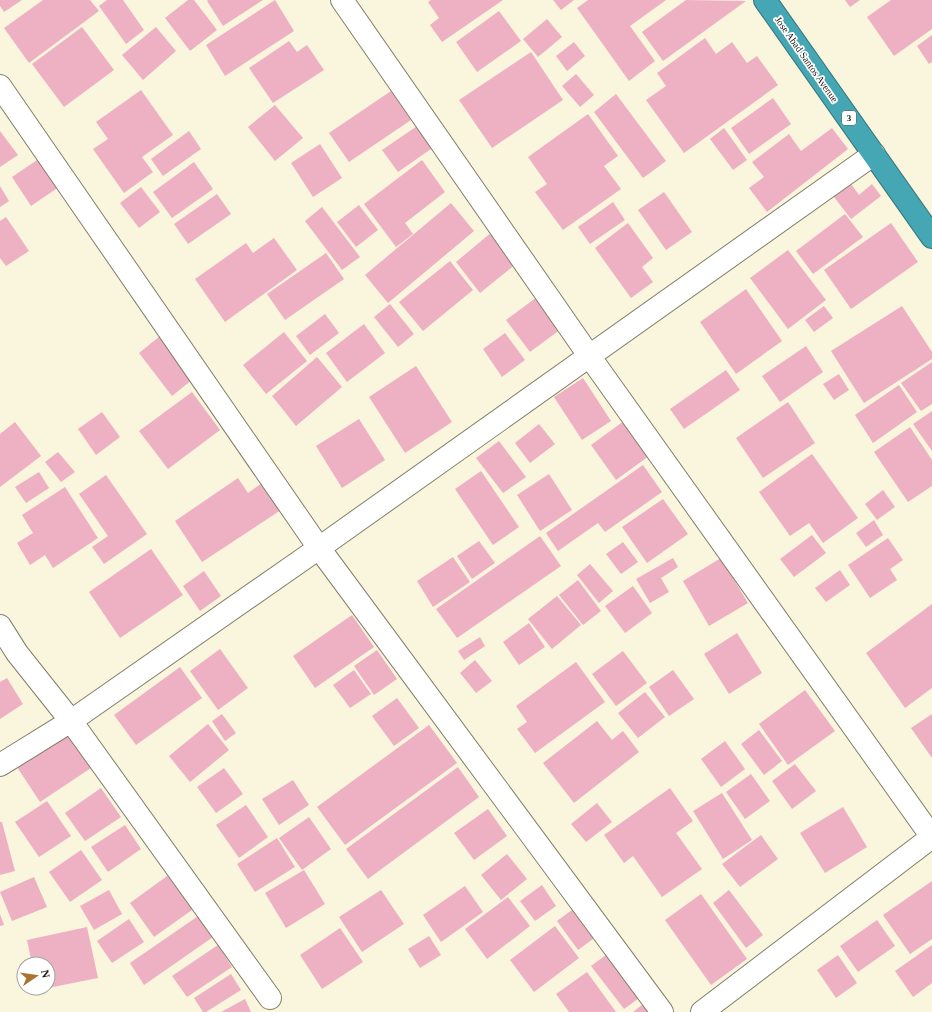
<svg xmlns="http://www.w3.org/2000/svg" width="932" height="1012" font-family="'Times New Roman',serif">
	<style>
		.building { fill: #eeb1c4 }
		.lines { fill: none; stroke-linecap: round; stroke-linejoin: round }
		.minor-casing { stroke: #847f6a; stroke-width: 24 }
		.highway-casing { stroke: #36757b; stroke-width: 24 }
		.minor { stroke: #fff; stroke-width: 22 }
		.highway { stroke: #45a6b4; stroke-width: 22 }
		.labels { text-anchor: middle; stroke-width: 3.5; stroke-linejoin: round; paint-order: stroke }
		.shield { fill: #fff; stroke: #5f5e58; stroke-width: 1 }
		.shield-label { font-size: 9px; font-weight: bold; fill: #1b1911 }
		.street-label { font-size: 10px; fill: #1b1911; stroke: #fff }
	</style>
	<rect width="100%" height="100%" fill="#faf5dd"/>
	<g class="building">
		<polygon points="0,0 22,0 4,12 0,6"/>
		<polygon points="43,0 90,0 99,11 29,63 4,28"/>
		<polygon points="107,0 123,0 144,30 126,44 99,6"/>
		<polygon points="188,0 194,0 217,30 190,51 165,18"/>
		<polygon points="208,0 263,0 223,26 207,1"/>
		<polygon points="275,0 294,31 225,76 206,45"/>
		<polygon points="431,0 503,0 442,42 430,25 439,18 428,2"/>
		<polygon points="553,0 574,0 561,10"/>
		<polygon points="588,0 666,0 630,26 655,61 629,81 577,8"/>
		<polygon points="686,0 746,1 663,61 642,32"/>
		<polygon points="845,0 860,0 850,7"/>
		<polygon points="891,0 932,0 932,29 894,56 867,17"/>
		<polygon points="499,11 521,41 477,72 456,42"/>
		<polygon points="547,19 562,37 538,57 523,39"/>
		<polygon points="82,27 114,70 64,107 32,64"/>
		<polygon points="156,27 176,51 143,80 122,55"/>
		<polygon points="932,35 932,62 929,64 917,46"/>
		<polygon points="705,38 716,54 732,42 747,63 757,56 778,85 684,153 646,100 666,86 657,73"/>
		<polygon points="289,41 297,52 307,45 324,70 273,103 249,68"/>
		<polygon points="574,42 585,56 567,71 556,56"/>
		<polygon points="531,52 563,100 492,148 459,100"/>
		<polygon points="576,74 594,95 580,107 562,86"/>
		<polygon points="141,90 173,135 142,157 153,172 124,193 93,149 108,139 96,122"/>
		<polygon points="391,91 411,120 349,162 329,133"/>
		<polygon points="616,94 666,161 643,178 594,112"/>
		<polygon points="773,98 791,124 749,154 731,128"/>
		<polygon points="275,105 303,138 275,161 248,127"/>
		<polygon points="588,114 618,156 604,166 621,189 563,230 535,192 547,184 528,157"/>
		<polygon points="426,120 441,142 398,172 382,150"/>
		<polygon points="724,128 747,160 733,170 710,139"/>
		<polygon points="832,128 848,149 767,212 749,188 764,177 752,162 789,134 801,151"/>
		<polygon points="0,131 18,155 0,167"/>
		<polygon points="189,131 201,149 163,176 151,159"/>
		<polygon points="320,144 342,178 313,197 291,163"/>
		<polygon points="40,158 59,187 31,206 12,177"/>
		<polygon points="422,160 445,192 405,223 413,234 396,247 364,204"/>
		<polygon points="194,162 213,189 172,218 153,192"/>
		<polygon points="851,184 859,195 872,184 881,196 851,219 834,197"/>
		<polygon points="0,186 9,201 0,207"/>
		<polygon points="141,187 160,212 139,228 120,203"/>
		<polygon points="664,192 692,232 666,250 638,210"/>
		<polygon points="217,194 231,214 188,244 174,224"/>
		<polygon points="613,202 625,220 590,244 578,227"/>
		<polygon points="451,203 474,231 388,303 365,275"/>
		<polygon points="359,205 378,230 356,247 337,222"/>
		<polygon points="322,207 360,257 342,270 305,221"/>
		<polygon points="845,214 863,237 813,274 796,251"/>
		<polygon points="6,217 29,251 6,266 0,258 0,221"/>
		<polygon points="628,223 653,258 642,267 653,282 631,298 595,248"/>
		<polygon points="891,223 918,262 851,309 824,270"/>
		<polygon points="492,232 517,263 480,293 456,262"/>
		<polygon points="274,238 297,270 225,322 195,279 246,243 253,253"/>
		<polygon points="788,250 826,300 788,329 750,278"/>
		<polygon points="326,253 344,279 285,320 267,294"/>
		<polygon points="450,261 473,290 423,331 399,302"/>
		<polygon points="746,289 782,341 736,374 700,322"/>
		<polygon points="537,297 561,329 530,352 506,320"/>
		<polygon points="390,304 414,334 398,347 374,317"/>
		<polygon points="824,306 833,318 814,332 805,320"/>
		<polygon points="902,306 932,352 932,359 864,403 831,351"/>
		<polygon points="325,314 339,333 310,355 296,336"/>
		<polygon points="364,324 385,353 347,382 326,353"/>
		<polygon points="165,332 198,375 172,396 139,353"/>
		<polygon points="284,332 307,361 266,394 243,365"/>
		<polygon points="505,333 525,360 502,377 483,349"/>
		<polygon points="806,346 823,372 780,402 762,376"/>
		<polygon points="317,357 342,387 296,426 272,396"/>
		<polygon points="932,362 932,404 921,411 901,383"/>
		<polygon points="416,366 452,422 405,453 369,397"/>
		<polygon points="726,370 740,390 684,429 670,409"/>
		<polygon points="839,374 849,390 834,400 823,384"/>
		<polygon points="583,378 611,421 582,440 554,397"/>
		<polygon points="899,385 917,412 873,443 855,415"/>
		<polygon points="192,392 220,430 168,469 139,431"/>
		<polygon points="788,402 815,443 763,478 736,438"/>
		<polygon points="932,411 932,451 913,424"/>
		<polygon points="102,412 120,437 96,455 78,429"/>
		<polygon points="359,419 385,460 342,488 316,446"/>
		<polygon points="624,421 649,456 616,480 591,445"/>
		<polygon points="15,422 41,456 0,487 0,434"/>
		<polygon points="539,424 555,444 530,463 515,443"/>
		<polygon points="910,427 932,460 932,486 908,502 874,452"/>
		<polygon points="499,441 526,477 503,493 476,458"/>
		<polygon points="58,452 75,472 61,482 45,462"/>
		<polygon points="812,454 858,518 823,543 809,523 790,536 759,492"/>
		<polygon points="643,465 662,492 605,532 598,523 558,551 546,533"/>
		<polygon points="481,471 519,527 493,545 455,489"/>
		<polygon points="39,472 49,488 26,503 15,487"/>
		<polygon points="549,474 572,510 540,531 517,495"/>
		<polygon points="106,475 147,534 104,564 92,547 108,536 79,494"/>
		<polygon points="238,478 248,493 262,483 281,510 202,562 175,521"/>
		<polygon points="65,487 98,538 53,568 45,555 30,565 17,543 33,533 22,515"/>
		<polygon points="883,490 895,507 877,520 865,504"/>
		<polygon points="663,499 688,534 647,563 622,527"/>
		<polygon points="874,520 883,535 866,547 856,533"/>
		<polygon points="812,535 826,553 794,577 780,559"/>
		<polygon points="540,536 561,566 457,638 436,609"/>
		<polygon points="888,538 903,560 890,569 897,580 870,598 848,565"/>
		<polygon points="479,541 495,563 472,579 457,556"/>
		<polygon points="623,542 638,562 621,574 606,554"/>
		<polygon points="151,549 183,595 120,638 89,592"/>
		<polygon points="453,557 470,582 433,607 417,581"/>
		<polygon points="673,558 678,567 661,578 669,592 650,603 636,579"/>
		<polygon points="721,558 748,603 709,626 683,581"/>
		<polygon points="590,564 613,591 599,603 577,575"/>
		<polygon points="840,570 850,585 826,602 815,588"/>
		<polygon points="204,571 221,596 200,611 183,586"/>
		<polygon points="578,580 601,611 583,625 559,595"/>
		<polygon points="633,586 652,613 625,633 605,606"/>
		<polygon points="557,596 581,625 552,649 528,619"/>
		<polygon points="932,604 932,688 905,708 866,653"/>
		<polygon points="352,615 374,647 315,688 293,656"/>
		<polygon points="529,623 545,647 519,665 503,642"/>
		<polygon points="737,633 762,673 729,694 704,654"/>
		<polygon points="480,637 485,646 464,660 458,651"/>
		<polygon points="220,649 248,688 218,710 190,671"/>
		<polygon points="377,650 397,679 374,695 354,666"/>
		<polygon points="623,651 647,683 616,706 592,674"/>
		<polygon points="475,660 492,681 476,693 460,673"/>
		<polygon points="576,662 605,702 535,753 517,729 527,722 516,706"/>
		<polygon points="180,667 202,698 136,745 114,715"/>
		<polygon points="354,670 371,694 350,708 333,685"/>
		<polygon points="673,670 694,699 669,716 649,687"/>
		<polygon points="7,678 23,704 0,719 0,682"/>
		<polygon points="805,690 835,731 788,765 759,724"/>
		<polygon points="645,692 665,717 638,738 618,713"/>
		<polygon points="397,698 419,728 394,746 372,716"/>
		<polygon points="222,714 236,733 225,741 212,721"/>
		<polygon points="932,714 932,758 911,728"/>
		<polygon points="597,721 612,740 623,731 639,752 574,803 543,763"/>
		<polygon points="208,724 229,750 190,782 169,756"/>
		<polygon points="429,725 457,763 345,845 317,807"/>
		<polygon points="759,730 782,761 764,775 741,744"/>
		<polygon points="68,733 91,768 40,802 17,767"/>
		<polygon points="725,741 745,769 721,787 701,759"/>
		<polygon points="795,764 816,791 792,809 772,781"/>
		<polygon points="458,767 479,797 368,879 346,849"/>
		<polygon points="224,768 243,794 216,813 197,787"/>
		<polygon points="751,774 770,801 745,819 726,792"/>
		<polygon points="293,780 309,805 279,825 262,799"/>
		<polygon points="101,788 121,817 85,841 65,813"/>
		<polygon points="670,788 693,821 676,833 702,869 662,897 633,856 624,863 604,835"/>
		<polygon points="722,793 752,840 723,859 693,811"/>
		<polygon points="47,801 71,836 39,857 15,822"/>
		<polygon points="597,803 612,822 586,842 571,824"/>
		<polygon points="246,805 268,837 239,858 216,825"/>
		<polygon points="843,807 867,847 825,873 800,833"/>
		<polygon points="488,809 507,836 474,860 454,833"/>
		<polygon points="309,817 331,849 302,870 279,838"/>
		<polygon points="0,822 2,822 15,871 0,875"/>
		<polygon points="125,825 141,849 108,872 91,847"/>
		<polygon points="761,835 778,859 740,887 722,864"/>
		<polygon points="277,838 295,867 255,892 237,864"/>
		<polygon points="81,850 102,880 70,902 49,872"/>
		<polygon points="507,854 527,879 501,900 481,875"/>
		<polygon points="304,870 325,904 286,928 265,893"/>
		<polygon points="174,871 199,905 154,937 130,903"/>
		<polygon points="34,877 47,907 12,921 0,892"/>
		<polygon points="932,881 932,939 910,954 883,915"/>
		<polygon points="542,885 556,906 535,921 520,901"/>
		<polygon points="465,886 483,912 441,942 423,915"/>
		<polygon points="109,890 122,914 94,930 80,906"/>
		<polygon points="381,890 404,924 362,952 339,917"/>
		<polygon points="729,890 763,935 746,948 713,903"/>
		<polygon points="701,894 747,959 711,985 665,920"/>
		<polygon points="508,897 530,926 487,959 465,929"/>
		<polygon points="576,907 597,936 578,950 557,921"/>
		<polygon points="0,914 4,925 0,926"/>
		<polygon points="201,914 216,935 144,985 130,963"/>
		<polygon points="129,919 144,942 112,963 97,941"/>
		<polygon points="877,920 895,946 858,972 840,946"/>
		<polygon points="555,926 579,958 534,992 510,960"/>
		<polygon points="87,927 98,978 48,988 48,964 32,964 27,940"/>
		<polygon points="340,928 363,962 322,989 300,955"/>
		<polygon points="429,936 441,955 420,968 408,949"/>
		<polygon points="218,945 232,967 187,997 172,976"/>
		<polygon points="932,945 932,983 913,997 895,971"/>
		<polygon points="610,952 642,996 624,1009 591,966"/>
		<polygon points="838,955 857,983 836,998 817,970"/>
		<polygon points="587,972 616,1012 569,1012 556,994"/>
		<polygon points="231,974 241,990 206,1012 203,1012 194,998"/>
		<polygon points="245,999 251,1012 221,1012"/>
		<polygon points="647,1001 655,1012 633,1012"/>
	</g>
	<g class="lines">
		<g class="minor-casing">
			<g id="minor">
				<polyline points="342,0 590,357 932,837"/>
				<polyline points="0,86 319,548 662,1012"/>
				<polyline points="0,626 17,653 71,721 270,998"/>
				<polyline points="0,765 71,721 319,548 874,154"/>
				<polyline points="702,1012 932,837"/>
			</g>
		</g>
		<g class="highway-casing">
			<polyline id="highway" points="765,0 932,237"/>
		</g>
		<use href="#minor" class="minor"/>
		<use href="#highway" class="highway"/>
	</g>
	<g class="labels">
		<rect class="shield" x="842" y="111" width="14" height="14" rx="3"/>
		<g class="shield-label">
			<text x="849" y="121">3</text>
		</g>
		<g class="street-label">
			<text transform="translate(807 59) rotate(55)" y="4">Jose Abad Santos Avenue</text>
		</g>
	</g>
	<g transform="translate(36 976) rotate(77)"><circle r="19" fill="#ffffff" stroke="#a4a3a0"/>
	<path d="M0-3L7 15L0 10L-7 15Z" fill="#ab7231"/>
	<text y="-6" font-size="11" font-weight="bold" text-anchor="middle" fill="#1b1911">N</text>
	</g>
</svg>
